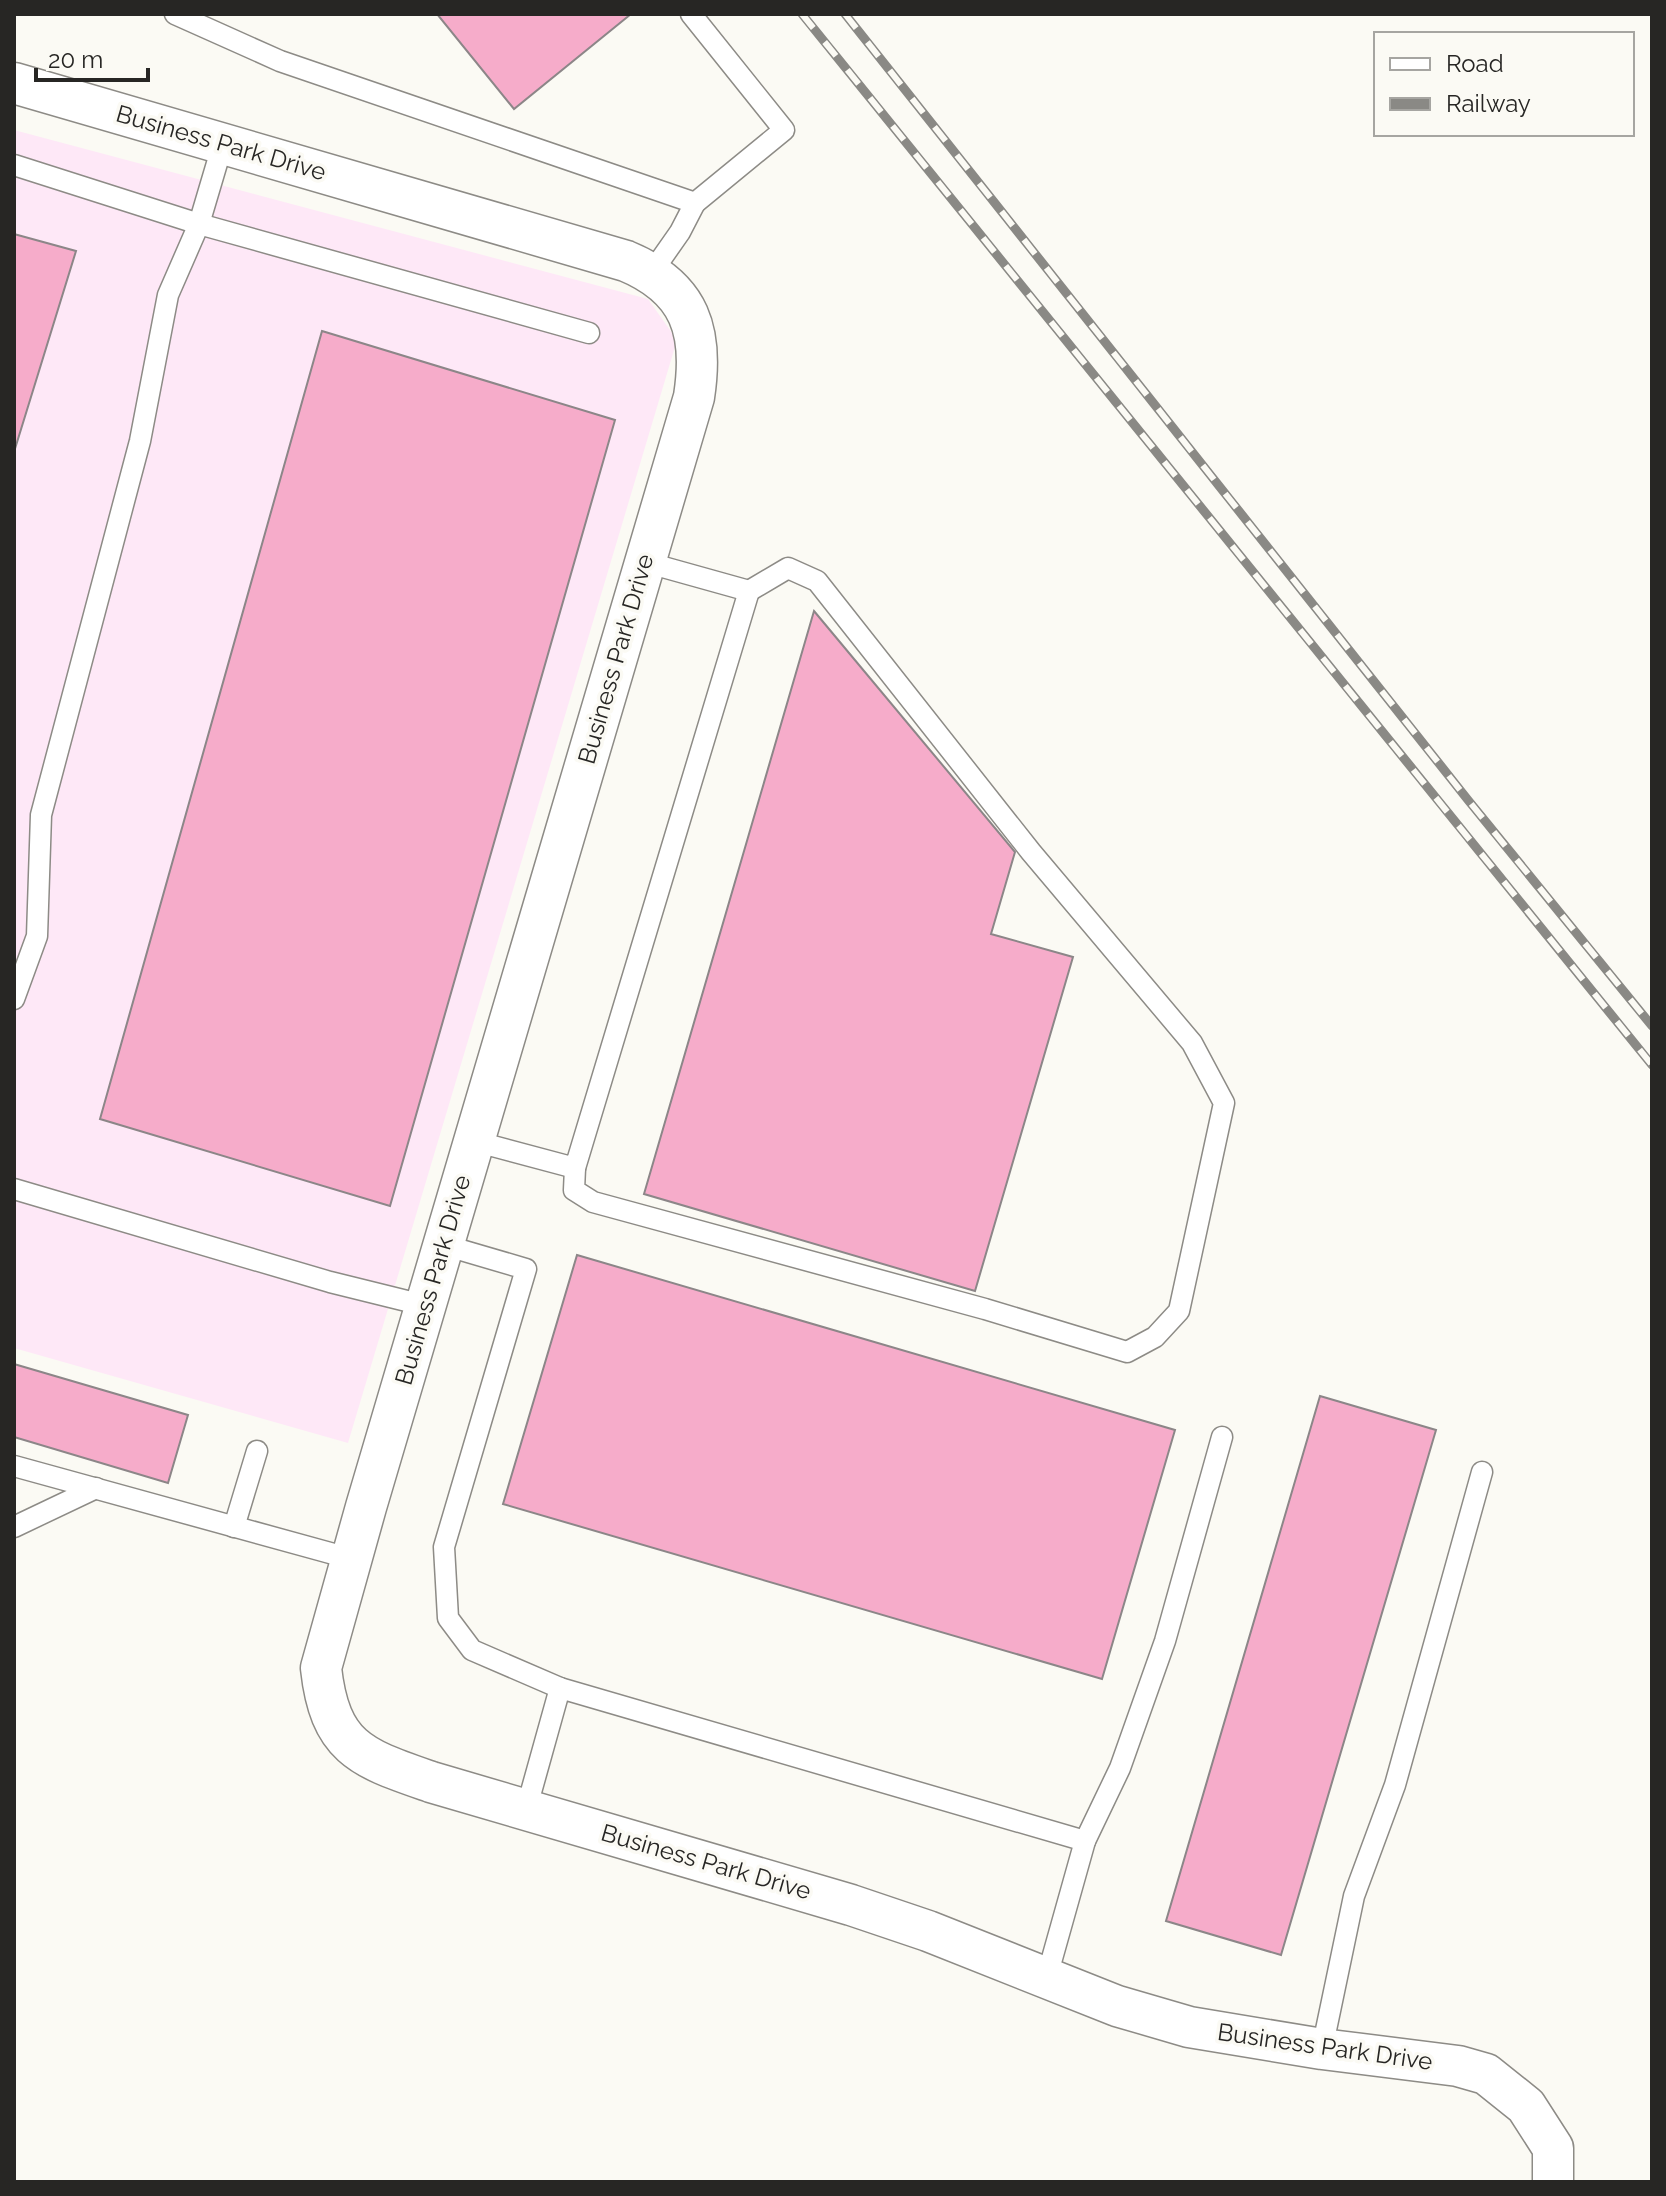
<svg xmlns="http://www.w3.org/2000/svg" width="1666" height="2196" font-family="Raleway,sans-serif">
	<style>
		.industrial { fill: #fee8f7 }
		.building { fill: #f6acca; stroke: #8c8688; stroke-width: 2 }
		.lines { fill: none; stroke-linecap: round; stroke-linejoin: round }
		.service-casing { stroke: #8d8b86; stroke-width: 23 }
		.minor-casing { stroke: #8d8b86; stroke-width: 43 }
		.service { stroke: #fff; stroke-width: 20 }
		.minor { stroke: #fff; stroke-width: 40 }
		.rail-casing { stroke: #8a8985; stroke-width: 9 }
		.rail { stroke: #fbfaf4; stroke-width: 6; stroke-dasharray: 18; stroke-linecap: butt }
		.labels { text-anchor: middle; stroke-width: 7; stroke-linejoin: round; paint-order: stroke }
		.street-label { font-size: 24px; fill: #272624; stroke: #fbfaf4 }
	</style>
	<rect width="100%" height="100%" fill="#fbfaf4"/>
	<polygon class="industrial" points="14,130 648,299 677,340 348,1443 14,1348"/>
	<g class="building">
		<polygon points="437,14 631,14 514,109"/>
		<polygon points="14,234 76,251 14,452"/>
		<polygon points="322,331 615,420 390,1206 100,1119"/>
		<polygon points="814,611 1015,852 991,934 1073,957 975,1291 644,1194"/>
		<polygon points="577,1255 1175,1430 1102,1679 503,1504"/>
		<polygon points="14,1364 188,1415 168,1483 14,1437"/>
		<polygon points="1320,1396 1436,1430 1281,1955 1166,1921"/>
	</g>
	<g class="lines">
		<g class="service-casing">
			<g id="service">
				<polyline points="175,14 280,61 695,203 784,130 691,14"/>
				<polyline points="14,165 199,224 589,333"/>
				<polyline points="652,272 680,232 695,203"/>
				<polyline points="14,999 37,936 41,815 140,441 168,295 199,224 223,143"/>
				<polyline points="474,1141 575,1168 749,591 645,562"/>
				<polyline points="575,1168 574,1190 593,1202 985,1309 1127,1352 1155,1337 1179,1311 1224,1103 1192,1043 1031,852 817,581 788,568 749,591"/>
				<polyline points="14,1189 330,1282 427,1306"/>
				<polyline points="444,1245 526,1269 444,1547 448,1618 472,1650 560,1688"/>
				<polyline points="14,1466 352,1559"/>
				<polyline points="14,1527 96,1488"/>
				<polyline points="234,1527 257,1451"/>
				<polyline points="526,1810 560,1688 1085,1841 1046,1980"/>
				<polyline points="1085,1841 1120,1768 1165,1641 1222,1437"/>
				<polyline points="1322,2049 1354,1896 1395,1785 1482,1472"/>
			</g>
		</g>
		<g class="minor-casing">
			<path id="minor" d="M14,83L626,261C691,288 704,332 694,397L366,1507L321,1668C330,1749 362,1758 431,1782L851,1905L928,1931L1117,2006L1189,2027L1322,2049L1458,2066L1486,2074L1526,2106L1553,2148V2182"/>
		</g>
		<use href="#service" class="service"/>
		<use href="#minor" class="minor"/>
		<g class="rail-casing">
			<g id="rail">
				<polyline points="802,14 1652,1065"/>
				<polyline points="845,14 1468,800 1652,1026"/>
			</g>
		</g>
		<use href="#rail" class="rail"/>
	</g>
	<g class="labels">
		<g class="street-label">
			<text transform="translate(221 143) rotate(16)" y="8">Business Park Drive</text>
			<text transform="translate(616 659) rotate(-74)" y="8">Business Park Drive</text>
			<text transform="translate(433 1280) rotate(-74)" y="8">Business Park Drive</text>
			<text transform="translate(706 1862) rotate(16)" y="8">Business Park Drive</text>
			<text transform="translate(1325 2047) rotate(8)" y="8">Business Park Drive</text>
		</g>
	</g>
	<rect width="1666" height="2196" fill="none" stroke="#272624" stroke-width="32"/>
	<rect x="1374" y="32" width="260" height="104" fill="#fbfaf4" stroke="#a6a5a1" stroke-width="2"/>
	<rect x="1390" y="58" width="40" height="12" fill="#ffffff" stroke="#a6a5a1" stroke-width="2"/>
	<text x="1446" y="72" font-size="24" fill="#272624">Road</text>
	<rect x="1390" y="98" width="40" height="12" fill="#8a8985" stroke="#a6a5a1" stroke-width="2"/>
	<text x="1446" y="112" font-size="24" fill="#272624">Railway</text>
	<path d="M36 68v12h112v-12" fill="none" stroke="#272624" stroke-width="4"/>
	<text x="48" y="68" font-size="24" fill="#272624" stroke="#fbfaf4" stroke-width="6" paint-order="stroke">20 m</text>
</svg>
